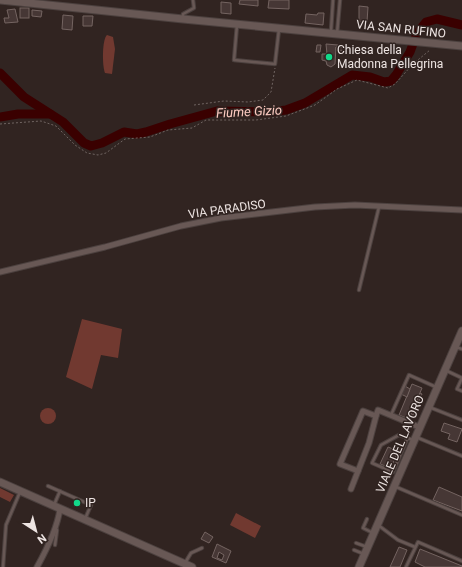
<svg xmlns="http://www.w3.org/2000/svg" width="462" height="567" font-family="Roboto,sans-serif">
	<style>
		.green { fill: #713930 }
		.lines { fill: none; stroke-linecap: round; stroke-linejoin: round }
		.river { stroke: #3a0000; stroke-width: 9 }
		.building { fill: #463735; stroke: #746461; fill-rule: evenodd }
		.lane-casing { stroke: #4c413f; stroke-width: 4.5 }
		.street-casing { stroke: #4c413f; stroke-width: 7 }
		.secondary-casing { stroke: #4c413f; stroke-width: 9 }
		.path { stroke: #706461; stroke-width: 1; stroke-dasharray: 2 2; stroke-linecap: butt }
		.lane { stroke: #685855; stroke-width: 2.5 }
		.street { stroke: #685855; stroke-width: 5 }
		.secondary { stroke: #685855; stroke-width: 7 }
		.poi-dot { fill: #12d98a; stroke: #312421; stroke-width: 1.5 }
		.labels { text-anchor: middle; stroke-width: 3; stroke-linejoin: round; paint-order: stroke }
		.street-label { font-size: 12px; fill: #ede4e2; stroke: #312421 }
		.poi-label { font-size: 12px; fill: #ede4e2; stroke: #312421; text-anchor: start }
		.water-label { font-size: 13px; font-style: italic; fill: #fccac0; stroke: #312421 }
	</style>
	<rect width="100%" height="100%" fill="#312421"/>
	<g class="green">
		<path d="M107,35L113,37L115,49L112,74L105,73C102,66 102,39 107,35Z"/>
		<polygon points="82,319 122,329 118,358 101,355 92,389 66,377"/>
		<circle cx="48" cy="416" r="8"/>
		<polygon points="0,488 14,495 10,502 0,497"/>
		<polygon points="236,513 261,526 255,538 230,525"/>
	</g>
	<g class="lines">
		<g class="river">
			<polyline points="0,73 24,97 63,122 84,143 91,146 102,143 124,132 137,134 146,132 170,124 217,111 269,112 286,110 305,103 352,75 370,77 384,82 391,81 396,75 410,52 417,33 426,22 437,19 462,25"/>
			<polyline points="0,117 18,114 50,114"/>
		</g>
	</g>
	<g class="building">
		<polygon points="240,0 258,0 258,6 239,4"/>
		<polygon points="269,0 289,0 289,9 268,8"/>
		<polygon points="221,2 231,3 231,14 221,13"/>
		<polygon points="359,6 368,7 367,22 359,22"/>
		<rect x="20" y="8" width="9" height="10"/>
		<polygon points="15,9 18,22 5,23 4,18 9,18 7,10"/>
		<polygon points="32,10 42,11 41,17 32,16"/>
		<polygon points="318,13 324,13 323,25 305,23 306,14 317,15"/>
		<polygon points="63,15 73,16 72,30 62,29"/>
		<polygon points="83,16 93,16 92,26 83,26"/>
		<polygon points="326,44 338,45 338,48 336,47 335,64 331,67 327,65 326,61 322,60 322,54 327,54"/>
		<polygon points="317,45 321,45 320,52 316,52"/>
		<polygon points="336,47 348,48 347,51 336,50"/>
		<polygon points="412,384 422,388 409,419 399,415"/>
		<polygon points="405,386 410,389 407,397 401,394"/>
		<polygon points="420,393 422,394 413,415 411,414"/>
		<polygon points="444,423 462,429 457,442 448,439 450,434 441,431"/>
		<polygon points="388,447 398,451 391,468 380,464"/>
		<polygon points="439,487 462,497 462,511 433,500"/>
		<polygon points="205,532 213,537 209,543 201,539"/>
		<path d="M217,544L231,551L226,563L212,557ZM219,552L224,555L222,560L217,558Z"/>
		<polygon points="399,547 407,550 400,567 390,567"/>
		<polygon points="420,549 462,566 462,567 425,567 415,562"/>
	</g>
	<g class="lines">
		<g class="lane-casing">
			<g id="lane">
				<polyline points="183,17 183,14 194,8 193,0"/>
				<polyline points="237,25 234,60 275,64 279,29"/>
				<polyline points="331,31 333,0"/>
				<polyline points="337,34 340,0"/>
				<polyline points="359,290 379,207"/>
				<polyline points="456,347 462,349"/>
				<polyline points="445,370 462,378"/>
				<polyline points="462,378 457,389 462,391"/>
				<polyline points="429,407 462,420"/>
				<polyline points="391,415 409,375 436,387"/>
				<polyline points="416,437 462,456"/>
				<polyline points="407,439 393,472 372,463 381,445 399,435 413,440"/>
				<polyline points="48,486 91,505 85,519"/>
				<polyline points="394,486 462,515"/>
				<polyline points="54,505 60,491"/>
				<polyline points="367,519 363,528 373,533"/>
				<polyline points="378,525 398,540 415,547"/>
				<polyline points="356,543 367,547"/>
				<polyline points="55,545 57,530"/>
				<polyline points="354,550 364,554"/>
				<polyline points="185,563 191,553 202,548"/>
				<polyline points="3,567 6,525 20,492"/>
				<polyline points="406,567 418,542 462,561"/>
			</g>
		</g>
		<g class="street-casing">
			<g id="street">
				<polyline points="0,272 105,247 181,226 221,218 315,207 355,205 462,210"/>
				<polyline points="358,471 340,464 363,411 376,416 378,410 419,427"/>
				<polyline points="351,489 369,443 376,416"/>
				<path d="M37,567C47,549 57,529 60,509"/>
			</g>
		</g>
		<g class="secondary-casing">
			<g id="secondary">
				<polyline points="0,0 183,19 462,46"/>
				<polyline points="0,482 192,567"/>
				<polyline points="359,567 462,331"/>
			</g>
		</g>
		<g class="path">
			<polyline points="194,105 224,101 248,102 263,100 271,92 275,68"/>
			<polyline points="0,124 41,121 56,126 75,145 87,153 98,155 106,153 125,139 150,137 168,130 192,128 206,120 256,120 286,116 315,105 337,89 357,80 388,88 395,84 413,64 430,50"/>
		</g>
		<use href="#lane" class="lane"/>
		<use href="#street" class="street"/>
		<use href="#secondary" class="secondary"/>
	</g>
	<g class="poi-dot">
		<circle cx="329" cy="57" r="4"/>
		<circle cx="77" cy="503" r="4"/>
	</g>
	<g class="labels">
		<g class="street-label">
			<text transform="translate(401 29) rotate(6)" y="4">VIA SAN RUFINO</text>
			<text transform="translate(227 209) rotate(-8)" y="4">VIA PARADISO</text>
			<text transform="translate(400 444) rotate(-67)" y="4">VIALE DEL LAVORO</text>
		</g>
		<g class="poi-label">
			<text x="337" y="54">Chiesa della<tspan x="337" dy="14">Madonna Pellegrina</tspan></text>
			<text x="85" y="507">IP</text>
		</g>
		<g class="water-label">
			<text transform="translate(249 111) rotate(-3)" y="5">Fiume Gizio</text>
		</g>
	</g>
	<g transform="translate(36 531) rotate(144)" stroke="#312421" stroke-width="3" paint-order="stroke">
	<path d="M0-3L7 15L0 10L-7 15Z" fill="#ede4e2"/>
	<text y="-6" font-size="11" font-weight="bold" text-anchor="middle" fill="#ede4e2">N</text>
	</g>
</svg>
